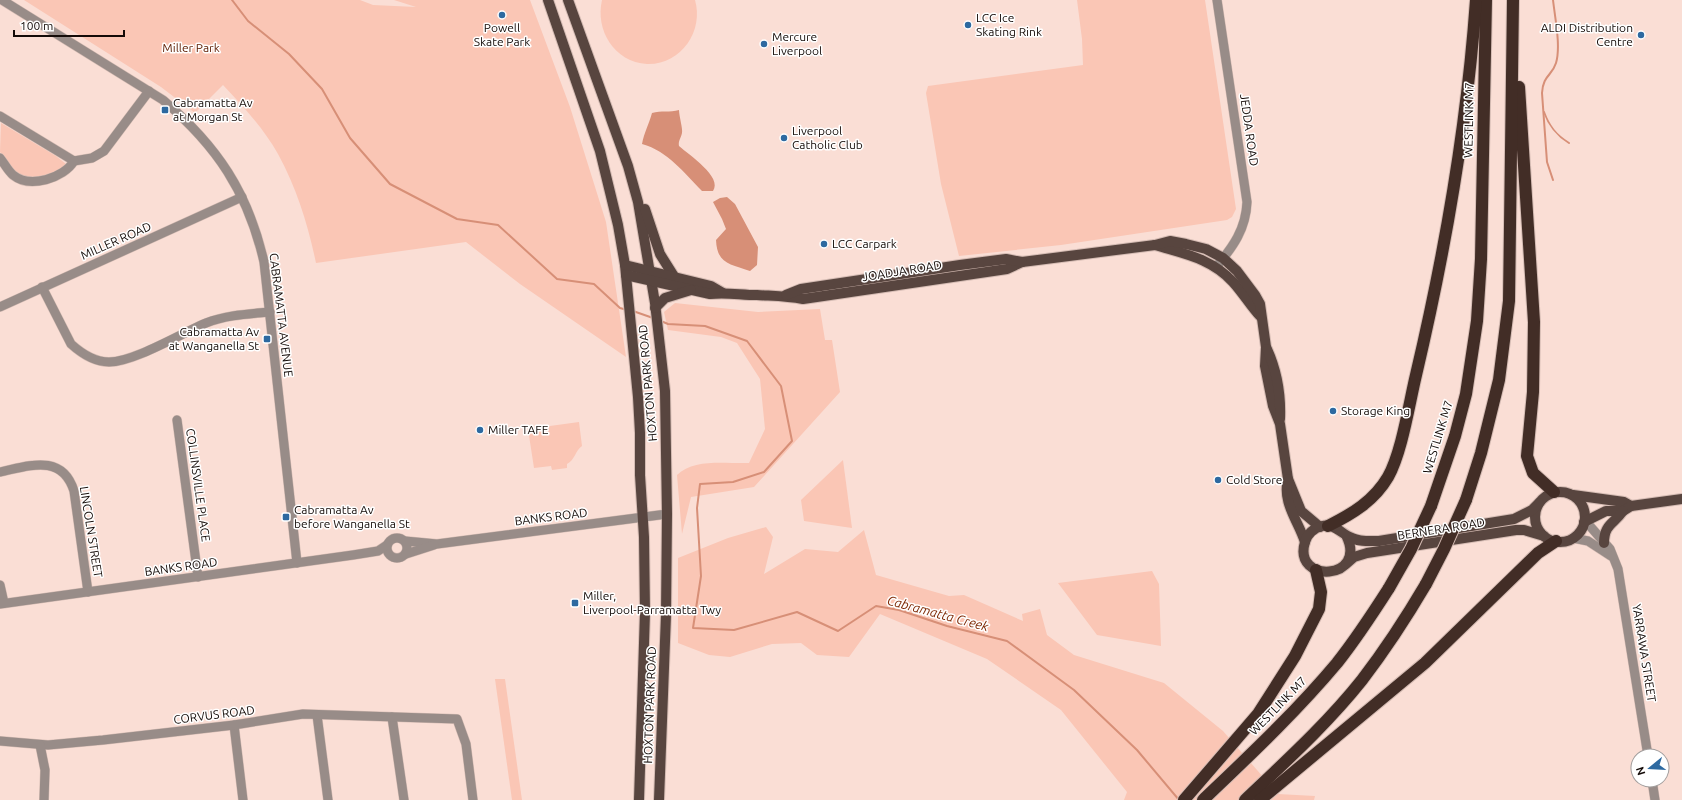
<svg xmlns="http://www.w3.org/2000/svg" width="1682" height="800" font-family="Ubuntu,sans-serif">
	<style>
		.green { fill: #fac6b5 }
		.water { fill: #d78f77 }
		.lines { fill: none; stroke-linecap: round; stroke-linejoin: round }
		.stream { stroke: #d78f77; stroke-width: 2 }
		.minor-casing { stroke: #d5bcb4; stroke-width: 10 }
		.major-casing { stroke: #d5bcb4; stroke-width: 12 }
		.highway-casing { stroke: #d5bcb4; stroke-width: 14 }
		.minor { stroke: #988c88; stroke-width: 9 }
		.major { stroke: #58453f; stroke-width: 10 }
		.highway { stroke: #422d26; stroke-width: 12 }
		.highway-bridge-casing { stroke: #d5bcb4; stroke-width: 14; stroke-linecap: butt }
		.highway-bridge { stroke: #422d26; stroke-width: 12 }
		.poi-dot { fill: #2d69a0; stroke: #fff; stroke-width: 1.5 }
		.labels { text-anchor: middle; stroke-width: 3; stroke-linejoin: round; paint-order: stroke }
		.poi-label { font-size: 12px; fill: #140b08; stroke: #fff; text-anchor: start }
		.park-label { font-size: 12px; fill: #602006; stroke: #fff }
		.street-label { font-size: 12px; fill: #140b08; stroke: #fff }
		.water-label { font-size: 13px; font-style: italic; fill: #7e2905; stroke: #fff }
	</style>
	<rect width="100%" height="100%" fill="#faded5"/>
	<g class="green">
		<path d="M24,0H360L373,5L416,7L394,0H530L570,107L606,222L626,357L520,284L466,242L316,263C308,225 297,189 278,154C264,129 243,106 223,85L195,113L161,87Z"/>
		<path d="M602,0H695C704,31 681,65 647,64C614,62 595,30 602,0Z"/>
		<polygon points="1077,0 1205,0 1236,209 1232,217 1227,220 1061,245 959,256 941,184 926,93 928,86 1083,65 1082,39"/>
		<polygon points="1,123 56,156 66,164 63,167 52,174 36,179 19,175 12,170 0,152"/>
		<path d="M675,303L758,312L820,309L825,340H832L840,392L754,487L691,497L682,534L677,475C694,458 726,464 749,463L765,429L760,379L737,343L721,337L668,330L664,312Z"/>
		<path d="M579,422L582,446C575,451 575,460 567,464V468L552,470L551,466L534,468L528,429Z"/>
		<polygon points="843,460 852,528 804,521 801,500"/>
		<polygon points="766,527 773,537 764,574 805,549 838,552 864,530 876,575 949,596 964,595 1023,621 1022,614 1040,609 1047,635 1074,655 1164,683 1223,731 1278,794 1315,796 1314,800 1124,800 1127,792 1061,710 987,659 880,614 849,657 817,655 801,643 772,644 730,657 709,655 678,643 678,558 728,538"/>
		<polygon points="1152,571 1159,584 1161,646 1097,635 1058,583"/>
		<polygon points="495,679 505,679 522,800 512,800"/>
	</g>
	<g class="water">
		<path d="M679,110C679,116 683,129 682,133C681,138 678,141 679,146C689,155 723,177 713,191H702C684,173 668,151 642,144C644,133 649,124 652,113C661,110 670,113 679,110Z"/>
		<path d="M727,197L735,204L758,247L757,265L750,271C730,264 717,264 716,240L726,229L722,219L713,202L720,198Z"/>
	</g>
	<g class="lines">
		<g class="stream">
			<polyline points="232,0 248,21 289,54 322,89 350,138 390,184 457,219 498,225 557,279 594,284 620,308 627,310"/>
			<path d="M1553,0C1555,18 1561,46 1556,63C1552,76 1543,75 1542,93L1547,162L1553,180"/>
			<path d="M1544,112C1549,126 1556,135 1569,143"/>
			<polyline points="633,311 653,318"/>
			<polyline points="661,321 668,324 705,326 747,341 781,386 792,441 764,472 733,482 700,484 697,508 701,576 693,628 734,630 797,612 838,631 876,606 899,610 947,626 1007,641 1074,690 1137,750 1179,800"/>
		</g>
		<g class="minor-casing">
			<g id="minor">
				<path d="M2,0L163,100C217,146 248,192 264,262L297,563"/>
				<polyline points="0,116 74,161 92,158 104,151 149,91"/>
				<path d="M0,158C4,163 8,171 13,175C30,189 64,178 74,161"/>
				<path d="M1216,267C1233,247 1246,229 1247,202L1217,0"/>
				<path d="M42,287L71,344C81,353 95,362 109,362C134,362 182,333 206,323C226,315 249,314 270,312"/>
				<polyline points="0,307 242,197"/>
				<polyline points="177,420 198,577"/>
				<path d="M0,472C29,466 62,453 74,491L88,592"/>
				<polyline points="1584,523 1589,525 1610,549 1618,569 1648,756"/>
				<circle cx="397" cy="548" r="10"/>
				<polyline points="1573,538 1588,541 1611,556"/>
				<polyline points="405,541 437,544 667,514"/>
				<polyline points="406,554 434,545"/>
				<polyline points="0,585 4,603"/>
				<polyline points="0,604 353,555 378,551 387,545"/>
				<polyline points="317,715 328,800"/>
				<polyline points="392,717 404,800"/>
				<polyline points="234,725 243,800"/>
				<polyline points="0,741 48,745 103,740 234,725 303,714 457,719 466,744 473,800"/>
				<polyline points="40,745 45,770 44,800"/>
				<polyline points="1652,780 1655,800"/>
			</g>
		</g>
		<g class="major-casing">
			<g id="major">
				<polyline points="548,0 600,151 618,225 625,265 638,397 640,433 640,475 644,537 645,612 639,800"/>
				<polyline points="568,0 628,166 638,202 655,303 665,391 667,514 666,615 659,800"/>
				<polyline points="645,209 660,254 675,278"/>
				<path d="M1155,245C1184,254 1211,258 1233,282C1243,293 1250,305 1260,316"/>
				<polyline points="625,265 711,286 723,293"/>
				<path d="M626,275L710,294C726,292 741,295 757,295C773,296 787,296 803,299L1007,269L1022,262L1155,245L1170,241L1186,244L1206,249L1223,258L1237,271L1255,295L1260,304L1266,347L1265,366L1273,406L1280,424L1288,479L1301,511L1320,527"/>
				<polyline points="786,295 801,289 960,265 1006,259 1022,262"/>
				<polyline points="655,308 665,298 691,290"/>
				<path d="M1267,349C1277,371 1281,395 1280,419"/>
				<path d="M1288,479C1282,503 1298,520 1305,542"/>
				<circle cx="1560" cy="517" r="25"/>
				<polyline points="1573,495 1624,502 1631,506"/>
				<polyline points="1584,522 1606,511 1623,511 1631,506 1682,499"/>
				<path d="M1346,535C1369,581 1292,584 1305,542C1307,534 1314,528 1322,526C1335,523 1341,534 1352,538C1360,542 1369,541 1379,541L1514,519L1532,510L1539,503"/>
				<path d="M1604,543C1604,524 1614,524 1623,511"/>
				<polyline points="1346,564 1354,557 1367,553 1516,530 1524,530 1544,536"/>
			</g>
		</g>
		<g class="highway-casing">
			<g id="highway">
				<polyline points="1519,87 1534,322 1533,392 1527,456 1533,473 1554,492"/>
				<polyline points="1466,500 1481,453 1499,380 1509,301 1513,0"/>
				<polyline points="1431,506 1455,436 1466,394 1477,321 1481,259 1486,0"/>
				<path d="M1328,526C1352,514 1374,501 1388,477C1402,452 1409,404 1416,375C1445,252 1467,127 1476,0"/>
				<polyline points="1184,800 1258,714 1295,656 1319,609 1321,592 1316,570"/>
				<path d="M1203,800C1249,756 1296,712 1337,663C1356,639 1373,613 1389,588"/>
				<path d="M1245,800C1285,762 1327,724 1362,680C1385,650 1406,618 1426,584"/>
				<polyline points="1260,800 1425,663 1538,553 1556,541"/>
			</g>
		</g>
		<use href="#minor" class="minor"/>
		<use href="#major" class="major"/>
		<use href="#highway" class="highway"/>
		<g class="highway-bridge-casing">
			<g id="highway-bridge">
				<polyline points="1426,584 1444,549 1466,500"/>
				<polyline points="1389,588 1411,549 1431,506"/>
			</g>
		</g>
		<use href="#highway-bridge" class="highway-bridge"/>
	</g>
	<g class="poi-dot">
		<circle cx="502" cy="15" r="4"/>
		<circle cx="968" cy="25" r="4"/>
		<circle cx="1641" cy="35" r="4"/>
		<circle cx="764" cy="44" r="4"/>
		<rect x="161" y="106" width="8" height="8" rx="2"/>
		<circle cx="784" cy="138" r="4"/>
		<circle cx="824" cy="244" r="4"/>
		<rect x="263" y="335" width="8" height="8" rx="2"/>
		<circle cx="1333" cy="411" r="4"/>
		<circle cx="480" cy="430" r="4"/>
		<circle cx="1218" cy="480" r="4"/>
		<rect x="282" y="513" width="8" height="8" rx="2"/>
		<rect x="571" y="599" width="8" height="8" rx="2"/>
	</g>
	<g class="labels">
		<g class="poi-label">
			<text x="976" y="22">LCC Ice<tspan x="976" dy="14">Skating Rink</tspan></text>
			<text x="502" y="32" text-anchor="middle">Powell<tspan x="502" dy="14">Skate Park</tspan></text>
			<text x="1633" y="32" text-anchor="end">ALDI Distribution<tspan x="1633" dy="14">Centre</tspan></text>
			<text x="772" y="41">Mercure<tspan x="772" dy="14">Liverpool</tspan></text>
			<text x="173" y="107">Cabramatta Av<tspan x="173" dy="14">at Morgan St</tspan></text>
			<text x="792" y="135">Liverpool<tspan x="792" dy="14">Catholic Club</tspan></text>
			<text x="832" y="248">LCC Carpark</text>
			<text x="259" y="336" text-anchor="end">Cabramatta Av<tspan x="259" dy="14">at Wanganella St</tspan></text>
			<text x="1341" y="415">Storage King</text>
			<text x="488" y="434">Miller TAFE</text>
			<text x="1226" y="484">Cold Store</text>
			<text x="294" y="514">Cabramatta Av<tspan x="294" dy="14">before Wanganella St</tspan></text>
			<text x="583" y="600">Miller,<tspan x="583" dy="14">Liverpool-Parramatta Twy</tspan></text>
		</g>
		<g class="park-label">
			<text x="191" y="52">Miller Park</text>
		</g>
		<g class="street-label">
			<text transform="translate(1469 120) rotate(-89)" y="4">WESTLINK M7</text>
			<text transform="translate(1249 130) rotate(82)" y="4">JEDDA ROAD</text>
			<text transform="translate(116 241) rotate(-24)" y="4">MILLER ROAD</text>
			<text transform="translate(902 271) rotate(-9)" y="4">JOADJA ROAD</text>
			<text transform="translate(281 315) rotate(83)" y="4">CABRAMATTA AVENUE</text>
			<text transform="translate(648 383) rotate(-95)" y="4">HOXTON PARK ROAD</text>
			<text transform="translate(1438 437) rotate(-73)" y="4">WESTLINK M7</text>
			<text transform="translate(198 485) rotate(82)" y="4">COLLINSVILLE PLACE</text>
			<text transform="translate(551 517) rotate(-7)" y="4">BANKS ROAD</text>
			<text transform="translate(1441 529) rotate(-9)" y="4">BERNERA ROAD</text>
			<text transform="translate(91 532) rotate(81)" y="4">LINCOLN STREET</text>
			<text transform="translate(181 567) rotate(-8)" y="4">BANKS ROAD</text>
			<text transform="translate(1644 653) rotate(81)" y="4">YARRAWA STREET</text>
			<text transform="translate(650 705) rotate(-88)" y="4">HOXTON PARK ROAD</text>
			<text transform="translate(1278 706) rotate(-46)" y="4">WESTLINK M7</text>
			<text transform="translate(214 715) rotate(-7)" y="4">CORVUS ROAD</text>
		</g>
		<g class="water-label">
			<text transform="translate(938 613) rotate(15)" y="5">Cabramatta Creek</text>
		</g>
	</g>
	<g transform="translate(1650 768) rotate(252)"><circle r="19" fill="#ffffff" stroke="#a19d9c"/>
	<path d="M0-3L7 15L0 10L-7 15Z" fill="#2d69a0"/>
	<text y="-6" font-size="11" font-weight="bold" text-anchor="middle" fill="#140b08">N</text>
	</g>
	<path d="M14 30v6h110v-6" fill="none" stroke="#140b08" stroke-width="2"/>
	<text x="20" y="30" font-size="12" fill="#140b08" stroke="#ffffff" stroke-width="3" paint-order="stroke">100 m</text>
</svg>
